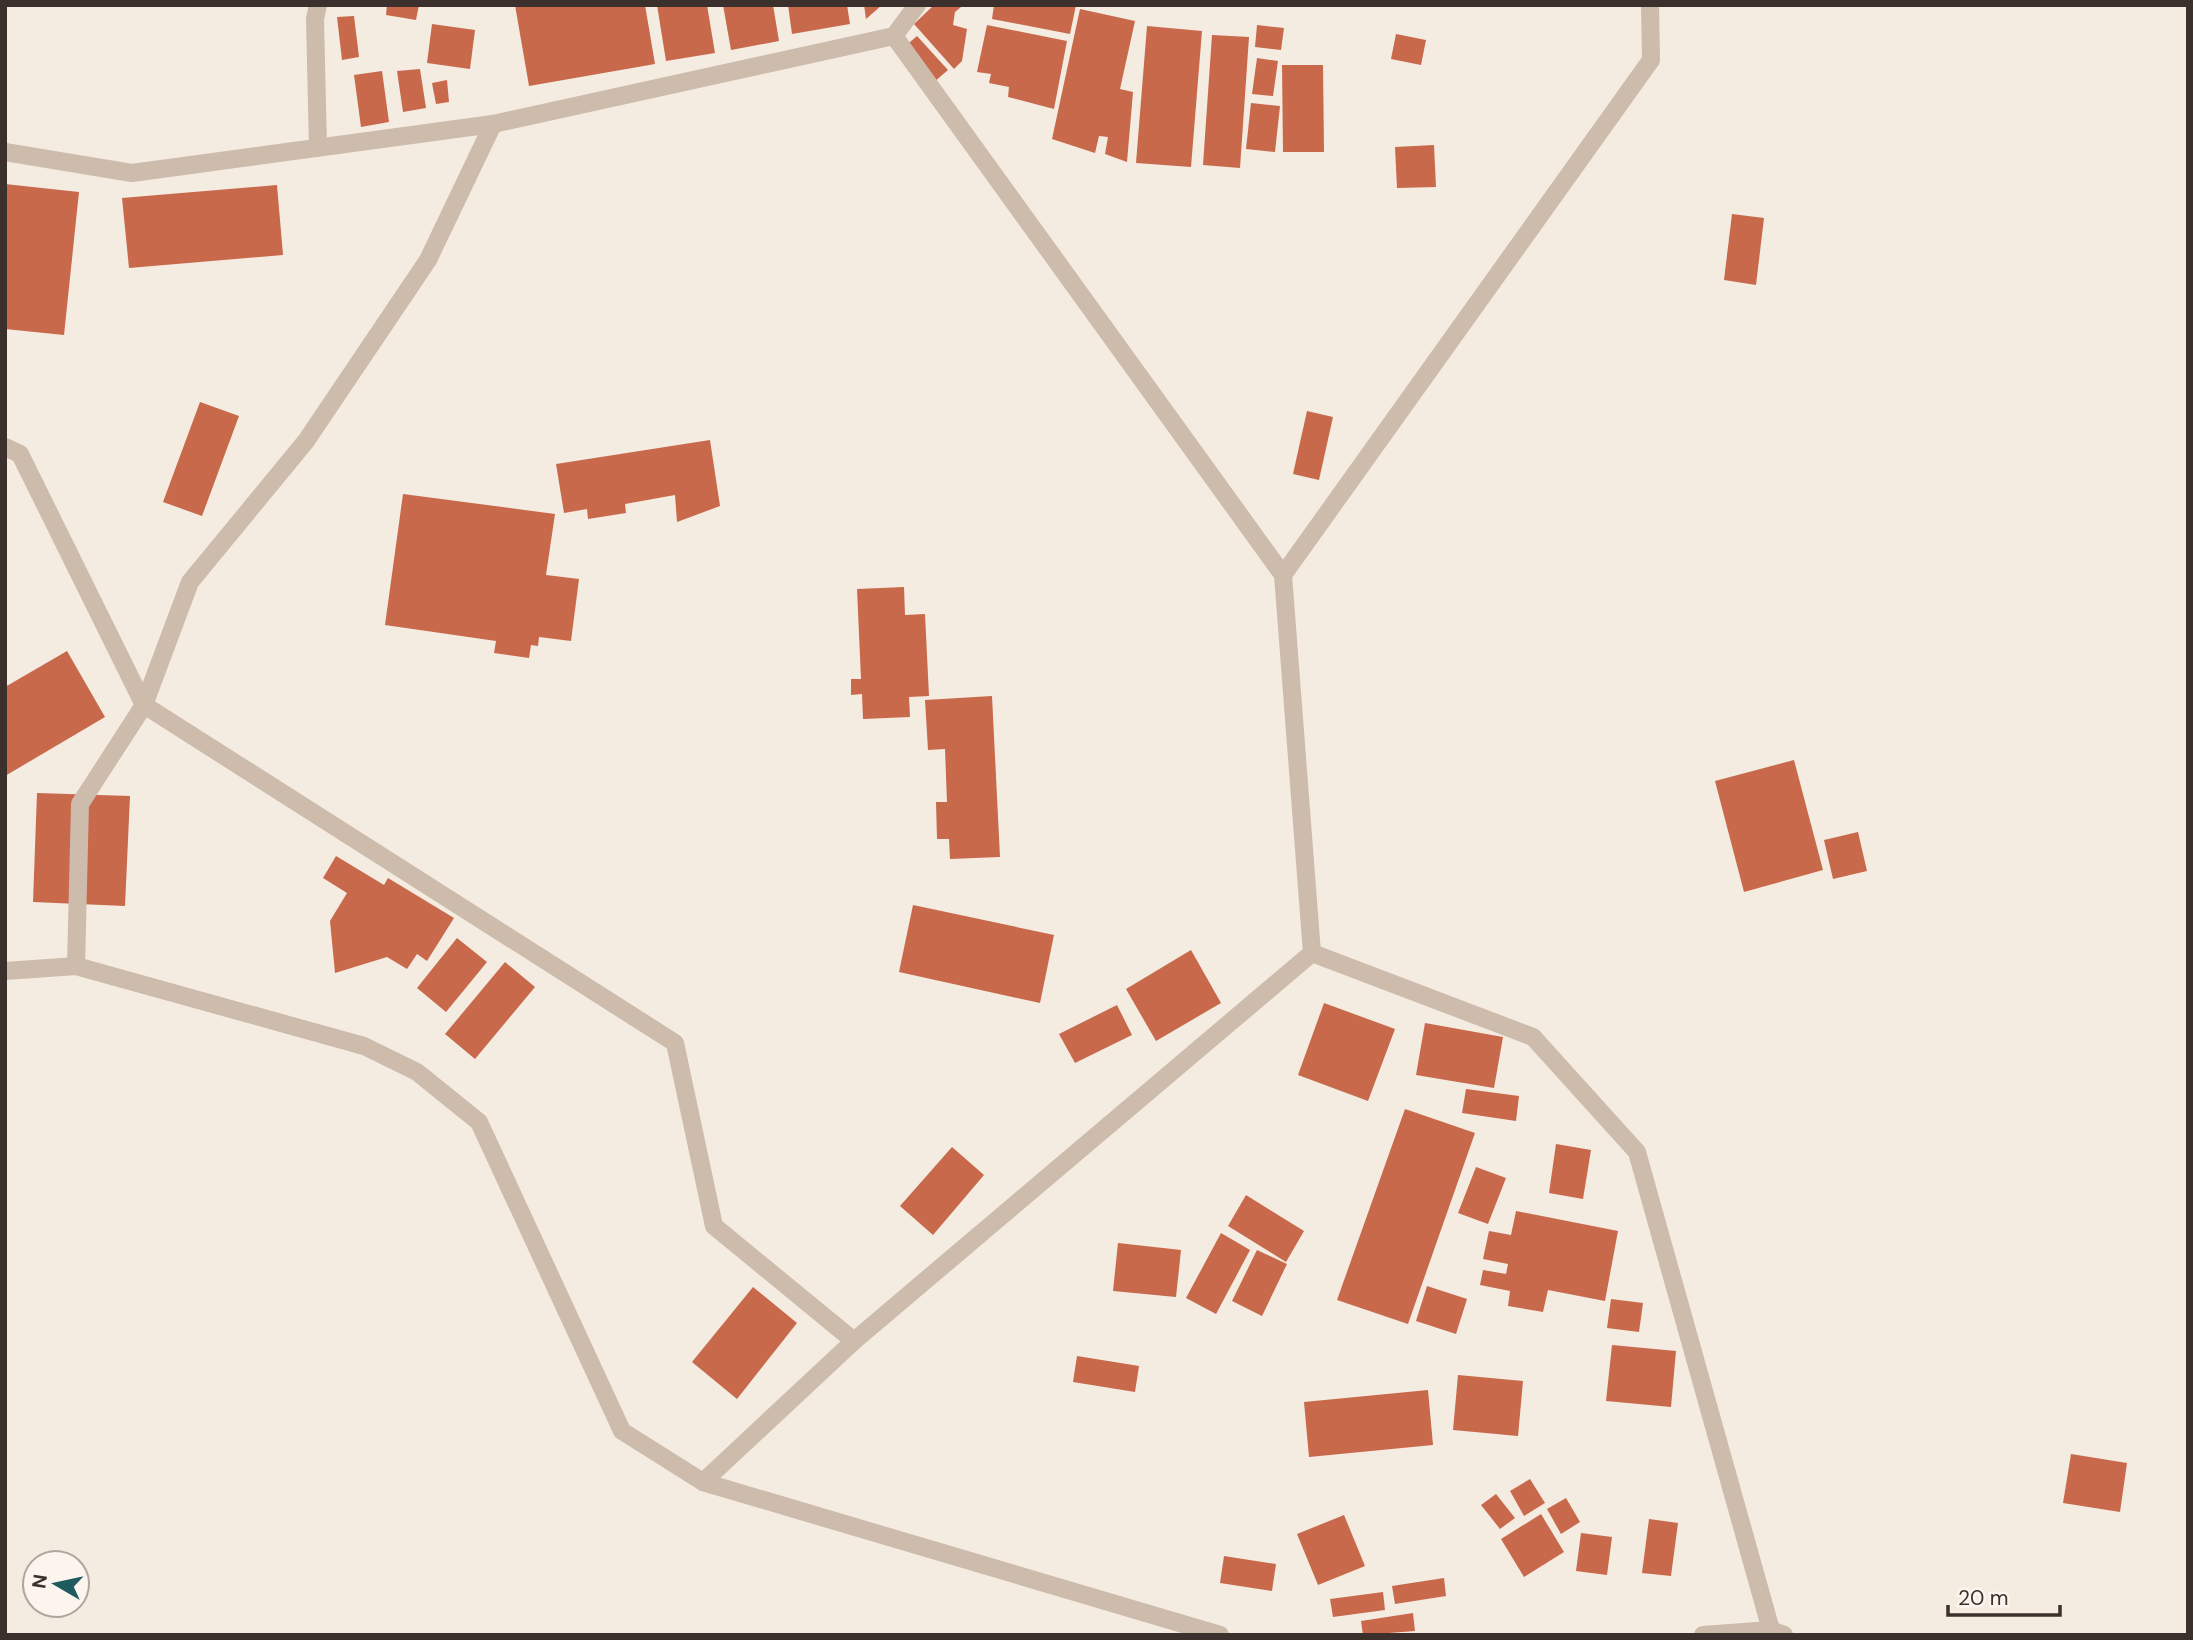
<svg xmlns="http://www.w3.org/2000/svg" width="2193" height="1640" font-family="'DM Sans',sans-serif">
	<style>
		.building { fill: #c8694b }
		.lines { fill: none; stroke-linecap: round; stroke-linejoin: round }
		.minor { stroke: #cdbbac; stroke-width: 18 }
	</style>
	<rect width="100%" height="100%" fill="#f4ebe1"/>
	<g class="building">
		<polygon points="387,5 419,5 416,20 386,15"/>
		<polygon points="515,5 645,5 655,64 529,86"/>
		<polygon points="657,5 707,5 715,53 666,61"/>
		<polygon points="723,5 773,5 779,41 731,50"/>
		<polygon points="788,5 847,5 850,24 792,34"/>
		<polygon points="864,5 882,5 866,19"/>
		<polygon points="934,5 961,7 955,12 953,25 967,29 962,61 954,69 914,24"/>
		<polygon points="994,5 1076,5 1070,34 992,19"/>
		<polygon points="1080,9 1135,21 1120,89 1133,92 1127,162 1105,154 1108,137 1099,136 1095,153 1052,139"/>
		<polygon points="354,16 359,57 342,60 337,17"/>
		<polygon points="432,24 475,30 470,69 427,63"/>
		<polygon points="987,25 1067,41 1054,109 1008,97 1009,87 989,83 991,74 977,72"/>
		<polygon points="1257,25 1284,28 1281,50 1255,47"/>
		<polygon points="1147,26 1202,31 1191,167 1136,163"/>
		<polygon points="1396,34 1426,40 1421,65 1391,59"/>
		<polygon points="1212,35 1249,37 1240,168 1203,165"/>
		<polygon points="917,36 948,70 934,82 903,48"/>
		<polygon points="1257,58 1278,61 1273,96 1252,94"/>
		<polygon points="1282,65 1323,65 1324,152 1283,152"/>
		<polygon points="420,69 426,108 403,112 397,71"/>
		<polygon points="382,71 389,122 361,127 354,75"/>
		<polygon points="447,80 449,102 436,104 432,83"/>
		<polygon points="1251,103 1280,106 1275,152 1246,149"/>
		<polygon points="1434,145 1436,187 1397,188 1395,147"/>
		<polygon points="5,184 79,192 64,335 5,329"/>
		<polygon points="277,185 283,255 129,268 122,198"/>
		<polygon points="1732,214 1764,218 1756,285 1724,280"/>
		<polygon points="200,402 239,416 202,516 163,502"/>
		<polygon points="1307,411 1333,417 1319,480 1293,474"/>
		<polygon points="710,440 720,506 677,522 675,495 625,504 626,513 588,519 587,509 564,513 556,464"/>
		<polygon points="403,494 555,514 546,575 579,579 571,641 539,637 538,646 531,645 529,658 494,653 496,641 385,625"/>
		<polygon points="904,587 905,615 925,614 929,696 909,697 910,717 863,719 862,694 851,695 851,679 861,679 857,589"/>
		<polygon points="67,651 105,717 5,776 5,687"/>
		<polygon points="992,696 1000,857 950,859 949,839 937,839 936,802 947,802 945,749 928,750 925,700"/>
		<polygon points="1794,760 1823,870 1744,892 1715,781"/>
		<polygon points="37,793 130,796 125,906 33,902"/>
		<polygon points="1858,832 1867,871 1833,879 1824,840"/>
		<polygon points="336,856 384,885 388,878 454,918 427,961 417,954 407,969 387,957 335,973 330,921 347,893 323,878"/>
		<polygon points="913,905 1054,935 1040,1003 899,972"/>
		<polygon points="457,938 487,962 446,1012 417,988"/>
		<polygon points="1191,950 1221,1003 1156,1041 1126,989"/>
		<polygon points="505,962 535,987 475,1059 445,1034"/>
		<polygon points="1324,1003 1395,1029 1368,1101 1298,1075"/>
		<polygon points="1117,1005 1132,1035 1075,1063 1059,1034"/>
		<polygon points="1425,1023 1503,1037 1494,1088 1416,1075"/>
		<polygon points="1466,1089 1519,1096 1516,1121 1462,1113"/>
		<polygon points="1405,1109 1475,1133 1408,1324 1337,1300"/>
		<polygon points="1556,1144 1591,1150 1583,1199 1549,1193"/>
		<polygon points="952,1147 984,1175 933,1235 900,1206"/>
		<polygon points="1476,1167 1506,1178 1488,1224 1458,1213"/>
		<polygon points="1246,1195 1304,1231 1286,1262 1228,1226"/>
		<polygon points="1516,1211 1618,1231 1605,1301 1548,1290 1543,1312 1508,1306 1510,1291 1480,1285 1483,1270 1506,1274 1508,1264 1483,1259 1489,1231 1511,1235"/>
		<polygon points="1221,1233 1250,1250 1216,1314 1186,1298"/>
		<polygon points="1118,1243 1181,1250 1176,1297 1113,1291"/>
		<polygon points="1257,1250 1287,1264 1262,1316 1232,1301"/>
		<polygon points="1427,1286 1467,1299 1456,1334 1416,1321"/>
		<polygon points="753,1287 797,1323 737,1399 692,1362"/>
		<polygon points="1611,1299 1643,1303 1639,1332 1607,1328"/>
		<polygon points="1612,1345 1676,1351 1671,1407 1606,1401"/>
		<polygon points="1077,1356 1139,1366 1135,1392 1073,1382"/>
		<polygon points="1458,1375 1523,1381 1518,1436 1453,1430"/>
		<polygon points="1428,1390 1433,1445 1309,1457 1304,1402"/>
		<polygon points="2071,1454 2127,1463 2120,1512 2063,1503"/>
		<polygon points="1530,1479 1545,1503 1524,1516 1510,1491"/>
		<polygon points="1496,1494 1515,1518 1500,1529 1481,1505"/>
		<polygon points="1566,1498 1580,1522 1561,1534 1547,1509"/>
		<polygon points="1541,1514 1564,1552 1524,1577 1501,1539"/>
		<polygon points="1344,1515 1365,1566 1318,1585 1297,1534"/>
		<polygon points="1649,1519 1678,1523 1671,1576 1642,1573"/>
		<polygon points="1581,1533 1612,1537 1607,1575 1576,1571"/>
		<polygon points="1224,1556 1276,1564 1272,1591 1220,1583"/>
		<polygon points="1444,1578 1446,1596 1395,1604 1392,1586"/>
		<polygon points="1383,1592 1385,1610 1333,1617 1330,1599"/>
		<polygon points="1413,1613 1415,1631 1363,1635 1361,1621"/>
	</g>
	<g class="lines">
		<g class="minor">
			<polyline points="894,36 1283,575"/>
			<polyline points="318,148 315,19 318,5"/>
			<polyline points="5,152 132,173 493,124 894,36 917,5"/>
			<polyline points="5,447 20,454 144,705 675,1043 714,1226 854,1341"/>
			<polyline points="1312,953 1533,1037 1637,1152 1771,1630"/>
			<polyline points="76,966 80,804 144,705 190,582 306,441 428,260 493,124"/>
			<polyline points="5,971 76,966 364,1046 417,1072 479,1122 622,1431 703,1482 1220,1635"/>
			<polyline points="703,1482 854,1341 1312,953 1283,575 1651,60 1650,5"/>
			<polyline points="1703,1635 1771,1630 1784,1635"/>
		</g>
	</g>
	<rect width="2193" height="1640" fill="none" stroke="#3b302b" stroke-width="14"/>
	<g transform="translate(56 1584) rotate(279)"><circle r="33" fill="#fbf5ee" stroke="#aea6a0" stroke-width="2"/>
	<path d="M0-5L12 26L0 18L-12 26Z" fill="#1f5a5e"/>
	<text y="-10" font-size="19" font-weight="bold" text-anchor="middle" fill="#3b302b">N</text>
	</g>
	<path d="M1948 1605v10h112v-10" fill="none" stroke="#3b302b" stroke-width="3.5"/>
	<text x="1958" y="1605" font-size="21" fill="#3b302b" stroke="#fbf5ee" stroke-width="5" paint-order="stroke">20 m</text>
</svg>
